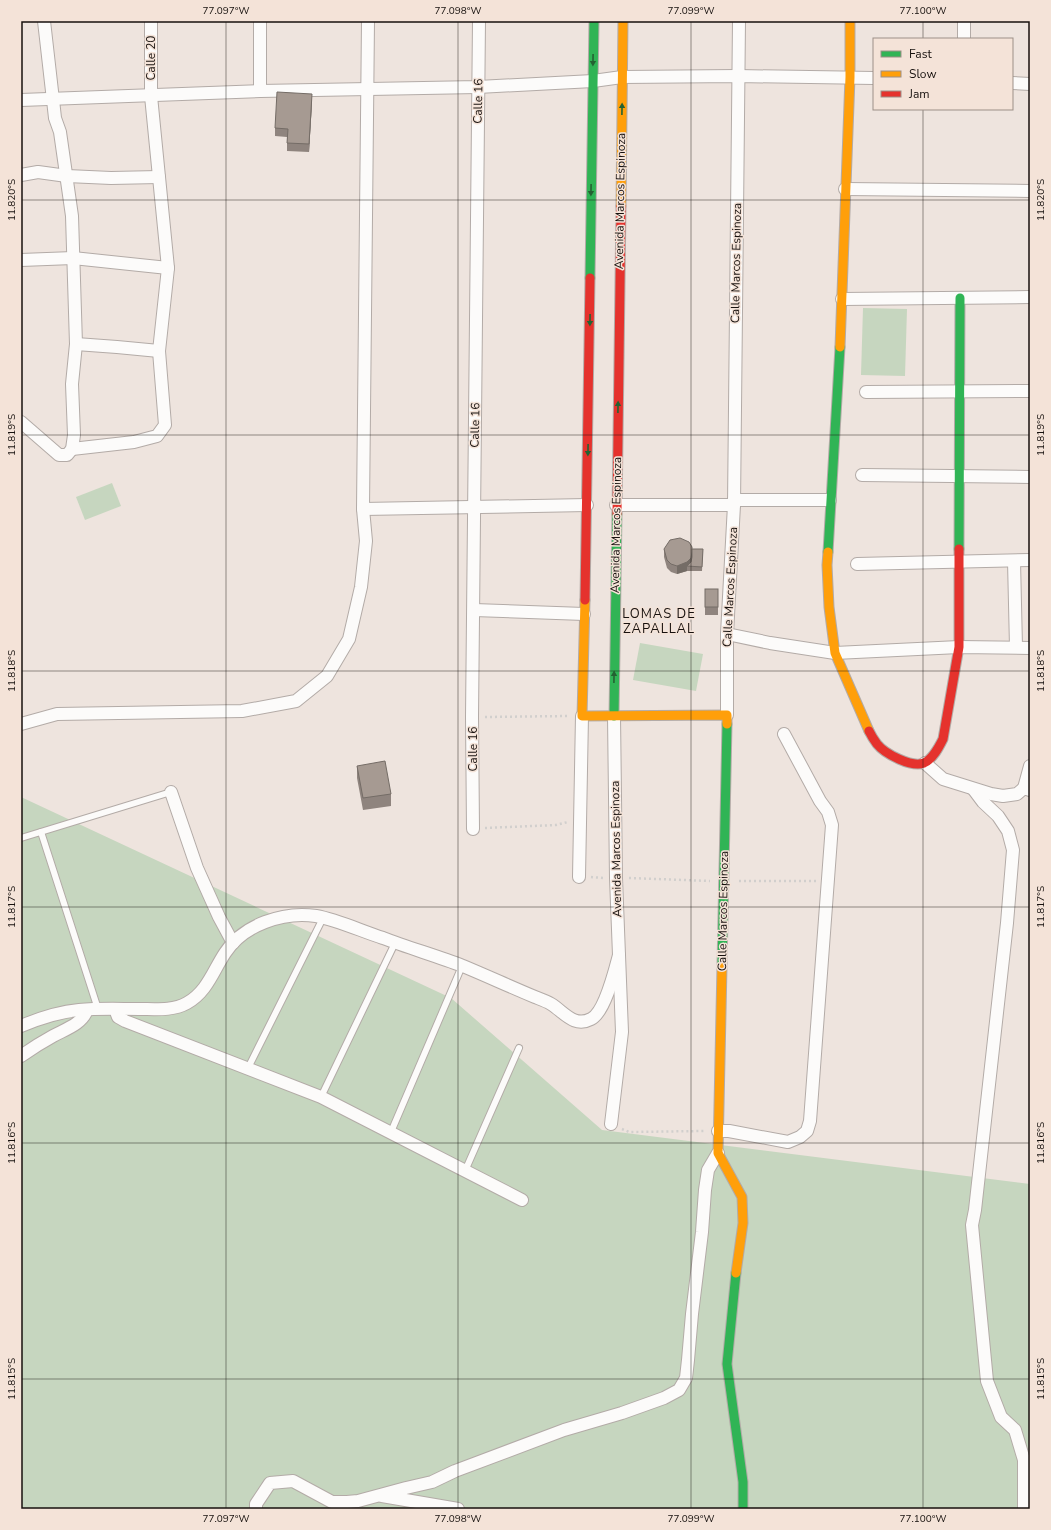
<svg xmlns="http://www.w3.org/2000/svg" width="1051" height="1530" font-family="'Nunito Sans',sans-serif">
	<style>
		.green { fill: #c6d6bf }
		.lines { fill: none; stroke-linecap: round; stroke-linejoin: round }
		.lane-casing { stroke: #b3aba7; stroke-width: 8 }
		.street-casing { stroke: #b3aba7; stroke-width: 14 }
		.fast-casing { stroke: #b3aba7; stroke-width: 11 }
		.slow-casing { stroke: #b3aba7; stroke-width: 11 }
		.jam-casing { stroke: #b3aba7; stroke-width: 11 }
		.path { stroke: #d1cfcd; stroke-width: 2.5; stroke-dasharray: 2 3; stroke-linecap: butt }
		.lane { stroke: #fcfbfa; stroke-width: 6 }
		.street { stroke: #fcfbfa; stroke-width: 12 }
		.fast { stroke: #30b455; stroke-width: 9 }
		.slow { stroke: #ff9f0a; stroke-width: 9 }
		.jam { stroke: #e5322d; stroke-width: 9 }
		.wall { fill: #8f847e }
		.shaded-wall { fill: #746c66 }
		.building { fill: #a69a92; stroke: #746c66 }
		.oneway { fill: #246232 }
		.ticks { fill: none; stroke: #17110e; stroke-width: 1; stroke-opacity: 0.45 }
		.labels { text-anchor: middle; stroke-width: 3; stroke-linejoin: round; paint-order: stroke }
		.street-label { font-size: 12px; fill: #17110e; stroke: #f4e3d8 }
		.neighbourhood-label { font-size: 13px; letter-spacing: 1px; fill: #17110e; stroke: #f4e3d8 }
		.neatline { fill: none; stroke: #17110e; stroke-width: 1.5 }
		.ticks-label { font-size: 10px; text-anchor: middle; fill: #17110e }
	</style>
	<rect width="100%" height="100%" fill="#eee4de"/>
	<g class="green">
		<polygon points="863,308 907,309 905,376 861,375"/>
		<polygon points="112,483 121,506 85,520 76,497"/>
		<polygon points="640,643 703,654 696,691 633,680"/>
		<polygon points="21,797 451,998 602,1130 1030,1184 1030,1509 21,1509"/>
	</g>
	<g class="lines">
		<g class="lane-casing">
			<g id="lane">
				<polyline points="41,832 98,1009"/>
				<polyline points="21,838 171,792"/>
				<polyline points="248,1068 323,918"/>
				<polyline points="321,1097 395,943"/>
				<polyline points="391,1132 462,966"/>
				<polyline points="465,1171 519,1048"/>
			</g>
		</g>
		<g class="street-casing">
			<g id="street">
				<polyline points="964,39 964,21"/>
				<polyline points="1012,83 1030,84"/>
				<polyline points="260,91 260,21"/>
				<polyline points="21,100 260,91 478,87 593,81 622,77 738,76 874,78"/>
				<polyline points="21,175 38,172 67,176 111,178 159,177"/>
				<polyline points="845,189 1030,191"/>
				<polyline points="21,260 73,258 168,268"/>
				<polyline points="842,299 1030,297"/>
				<polyline points="76,344 117,347 159,351"/>
				<polyline points="866,392 1030,391"/>
				<polyline points="21,422 59,455 67,455 72,449 74,435 72,384 76,344 72,216 60,132 55,118 53,100 44,21"/>
				<polyline points="72,449 134,442 157,436 165,425 159,351 168,268 151,96 151,21"/>
				<polyline points="862,475 1030,477"/>
				<polyline points="734,500 830,500"/>
				<polyline points="616,505 734,505"/>
				<polyline points="363,509 587,505"/>
				<polyline points="1014,561 1016,647"/>
				<polyline points="857,564 1030,560"/>
				<polyline points="474,610 584,614"/>
				<polyline points="727,634 770,643 835,653 959,647 1030,648"/>
				<polyline points="727,715 727,634 734,505 739,21"/>
				<polyline points="21,724 57,714 242,711 296,701 327,676 349,639 361,587 366,541 363,509 368,21"/>
				<polyline points="925,763 943,779 991,794 1003,796 1017,794 1024,788 1030,790"/>
				<polyline points="1024,788 1030,766"/>
				<polyline points="974,790 983,802 998,816 1008,831 1013,850 1007,923 975,1210 972,1225 987,1381 1001,1417 1015,1430 1024,1460 1024,1509"/>
				<polyline points="171,792 197,868 219,917 233,943"/>
				<polyline points="473,829 472,717 479,21"/>
				<polyline points="579,877 582,716"/>
				<polyline points="115,1009 118,1017 125,1021 321,1097 522,1200"/>
				<path d="M21,1026C40,1018 58,1012 79,1010C99,1008 119,1009 139,1009C155,1009 173,1011 187,1003C207,992 213,971 225,953C243,925 283,911 316,916C338,920 361,931 383,938C409,948 437,956 463,966C487,976 511,987 535,997C540,999 546,1001 551,1004C564,1012 574,1028 591,1019C605,1012 615,970 619,955"/>
				<path d="M21,1056C31,1049 42,1042 53,1036C66,1029 82,1024 87,1010"/>
				<polyline points="611,1124 622,1032 616,878 614,716"/>
				<polyline points="718,1131 729,1131 788,1142 800,1137 807,1131 810,1121 832,825 828,812 820,801 784,734"/>
				<polyline points="382,1496 458,1509"/>
				<polyline points="256,1509 256,1504 270,1483 293,1481 332,1502 347,1502 358,1501 406,1488 432,1482 455,1471 564,1430 622,1413 664,1398 679,1390 686,1378 688,1360 692,1314 702,1232 705,1190 708,1170 718,1153"/>
			</g>
		</g>
		<g class="fast-casing">
			<g id="fast">
				<polyline points="590,278 594,21"/>
				<polyline points="959,549 960,298"/>
				<polyline points="828,552 840,347"/>
				<polyline points="614,716 617,514"/>
				<polyline points="722,966 727,724"/>
				<polyline points="736,1273 727,1364 743,1482 743,1509"/>
			</g>
		</g>
		<g class="slow-casing">
			<g id="slow">
				<polyline points="621,206 623,21"/>
				<polyline points="840,347 850,77 850,21"/>
				<polyline points="828,552 827,565 829,607 835,653 869,731"/>
				<polyline points="585,600 582,716 727,715 727,724"/>
				<polyline points="722,966 718,1153 742,1197 743,1223 736,1273"/>
			</g>
		</g>
		<g class="jam-casing">
			<g id="jam">
				<polyline points="617,514 621,206"/>
				<polyline points="585,600 590,278"/>
				<path d="M869,731C871,735 874,740 877,744C885,754 912,768 924,763C933,759 939,747 943,739L959,647V549"/>
			</g>
		</g>
		<g class="path">
			<polyline points="485,717 568,716"/>
			<polyline points="485,828 556,825 568,822"/>
			<polyline points="591,877 604,878"/>
			<polyline points="629,878 710,881"/>
			<polyline points="739,881 816,881"/>
			<polyline points="622,1129 629,1132 704,1131"/>
		</g>
		<use href="#lane" class="lane"/>
		<use href="#street" class="street"/>
		<use href="#fast" class="fast"/>
		<use href="#slow" class="slow"/>
		<use href="#jam" class="jam"/>
	</g>
	<g class="wall">
		<polygon points="312,102 309,152 287,151 287,137 275,136 275,128"/>
		<polygon points="664,549 703,549 702,571 687,571 677,574 671,572 667,568 664,557"/>
		<polygon points="718,589 718,615 705,615 705,607"/>
		<polygon points="357,766 391,794 391,806 363,810 357,778"/>
	</g>
	<g class="shaded-wall">
		<polygon points="312,94 312,102 309,152 309,144"/>
		<polygon points="692,552 692,561 687,566 687,571 677,574 677,566"/>
	</g>
	<g class="building">
		<polygon points="277,92 312,94 309,144 287,143 288,129 275,128"/>
		<polygon points="680,538 689,542 692,547 692,552 691,558 687,562 677,566 671,564 667,560 664,549 670,540"/>
		<polygon points="692,549 703,549 702,567 687,566 691,562 692,557"/>
		<rect x="705" y="589" width="13" height="18"/>
		<polygon points="385,761 391,794 363,798 357,766"/>
	</g>
	<defs><path id="oneway-solid" d="M-6-.8H1V-3.2L6.5 0L1 3.2V.8H-6Z"/></defs>
	<g class="oneway">
		<use href="#oneway-solid" transform="translate(593 60) rotate(91)"/>
		<use href="#oneway-solid" transform="translate(622 109) rotate(-89)"/>
		<use href="#oneway-solid" transform="translate(591 190) rotate(91)"/>
		<use href="#oneway-solid" transform="translate(590 320) rotate(91)"/>
		<use href="#oneway-solid" transform="translate(618 407) rotate(-89)"/>
		<use href="#oneway-solid" transform="translate(588 450) rotate(91)"/>
		<use href="#oneway-solid" transform="translate(614 677) rotate(-89)"/>
	</g>
	<path class="ticks" d="M226,21V1509M458,21V1509M691,21V1509M923,21V39M923,109V1509M21,200H1030M21,435H1030M21,671H1030M21,907H1030M21,1143H1030M21,1379H1030"/>
	<g class="labels">
		<g class="street-label">
			<text transform="translate(151 58) rotate(-90)" y="4">Calle 20</text>
			<text transform="translate(478 101) rotate(-89)" y="4">Calle 16</text>
			<text transform="translate(620 201) rotate(-89)" y="4">Avenida Marcos Espinoza</text>
			<text transform="translate(736 263) rotate(-89)" y="4">Calle Marcos Espinoza</text>
			<text transform="translate(475 425) rotate(-89)" y="4">Calle 16</text>
			<text transform="translate(616 525) rotate(-89)" y="4">Avenida Marcos Espinoza</text>
			<text transform="translate(730 587) rotate(-87)" y="4">Calle Marcos Espinoza</text>
			<text transform="translate(473 749) rotate(-90)" y="4">Calle 16</text>
			<text transform="translate(616 849) rotate(-91)" y="4">Avenida Marcos Espinoza</text>
			<text transform="translate(723 911) rotate(-89)" y="4">Calle Marcos Espinoza</text>
		</g>
		<g class="neighbourhood-label">
			<text x="659" y="618">LOMAS DE<tspan x="659" dy="15">ZAPALLAL</tspan></text>
		</g>
	</g>
	<rect width="1051" height="1530" fill="none" stroke="#f4e3d8" stroke-width="44"/>
	<rect x="873" y="38" width="140" height="72" fill="#f4e3d8" stroke="#9c8f87"/>
	<rect x="881" y="51" width="20" height="6" fill="#30b455" stroke="#9c8f87"/>
	<text x="909" y="58" font-size="12" fill="#17110e">Fast</text>
	<rect x="881" y="71" width="20" height="6" fill="#ff9f0a" stroke="#9c8f87"/>
	<text x="909" y="78" font-size="12" fill="#17110e">Slow</text>
	<rect x="881" y="91" width="20" height="6" fill="#e5322d" stroke="#9c8f87"/>
	<text x="909" y="98" font-size="12" fill="#17110e">Jam</text>
	<rect x="22" y="22" width="1007" height="1486" class="neatline"/>
	<g class="ticks-label">
		<text x="226" y="14">77.097°W</text>
		<text x="458" y="14">77.098°W</text>
		<text x="691" y="14">77.099°W</text>
		<text x="923" y="14">77.100°W</text>
		<text transform="translate(1040 200) rotate(-90)" y="4">11.820°S</text>
		<text transform="translate(11 200) rotate(-90)" y="4">11.820°S</text>
		<text transform="translate(1040 435) rotate(-90)" y="4">11.819°S</text>
		<text transform="translate(11 435) rotate(-90)" y="4">11.819°S</text>
		<text transform="translate(1040 671) rotate(-90)" y="4">11.818°S</text>
		<text transform="translate(11 671) rotate(-90)" y="4">11.818°S</text>
		<text transform="translate(1040 907) rotate(-90)" y="4">11.817°S</text>
		<text transform="translate(11 907) rotate(-90)" y="4">11.817°S</text>
		<text transform="translate(1040 1143) rotate(-90)" y="4">11.816°S</text>
		<text transform="translate(11 1143) rotate(-90)" y="4">11.816°S</text>
		<text transform="translate(1040 1379) rotate(-90)" y="4">11.815°S</text>
		<text transform="translate(11 1379) rotate(-90)" y="4">11.815°S</text>
		<text x="226" y="1522">77.097°W</text>
		<text x="458" y="1522">77.098°W</text>
		<text x="691" y="1522">77.099°W</text>
		<text x="923" y="1522">77.100°W</text>
	</g>
</svg>
